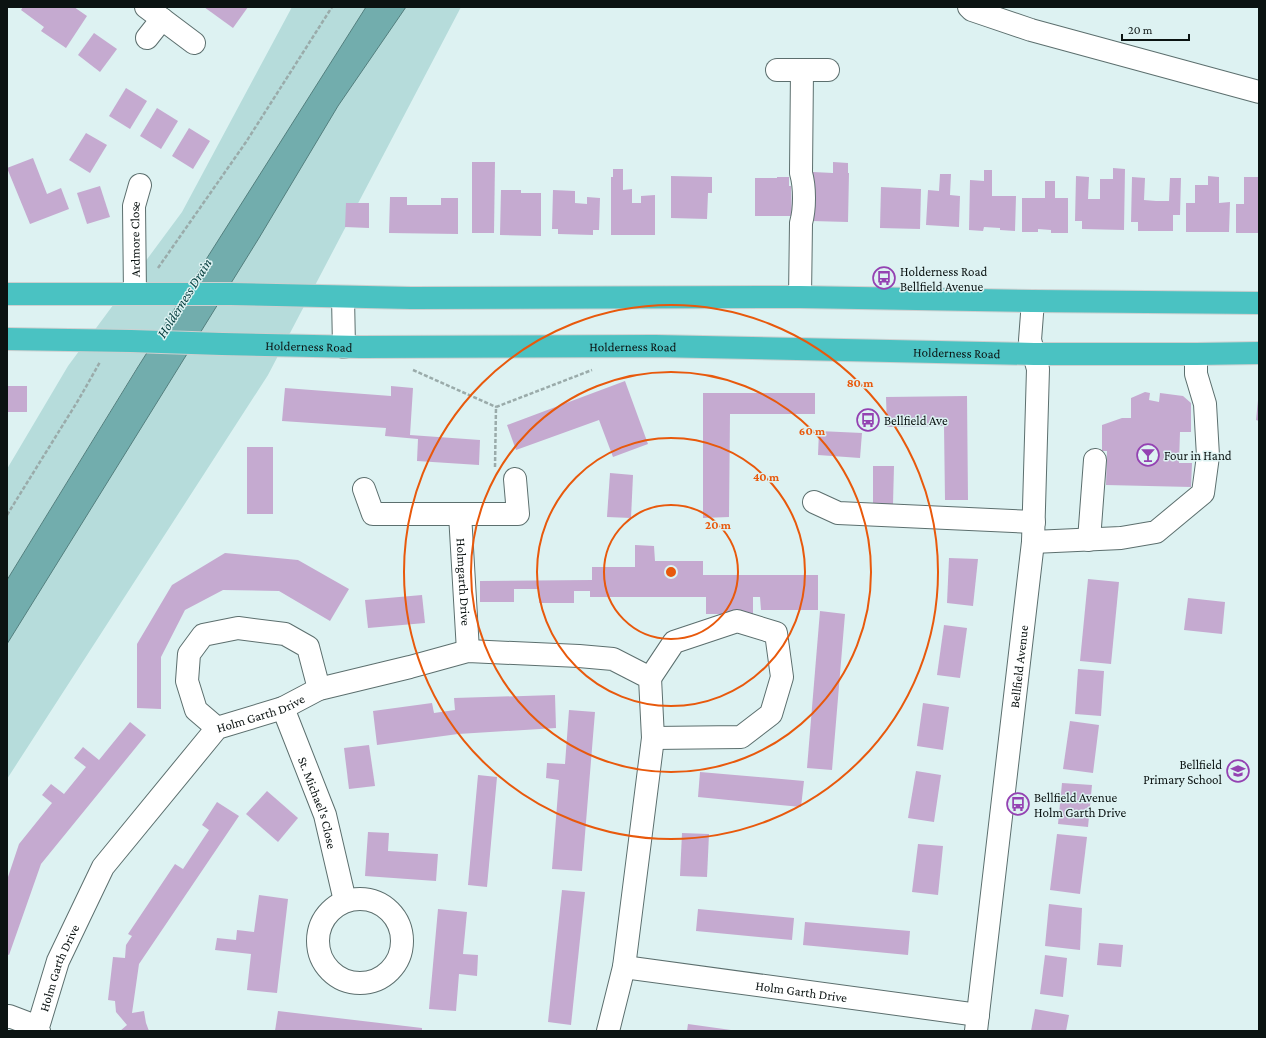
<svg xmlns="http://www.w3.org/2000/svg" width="1266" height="1038" font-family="'Crimson Pro',serif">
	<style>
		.green { fill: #b6dcdb }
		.water { fill: #72adad; stroke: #537f7e }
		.building { fill: #c5aad0 }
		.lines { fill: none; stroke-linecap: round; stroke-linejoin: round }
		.minor-casing { stroke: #5c6f6e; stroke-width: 24 }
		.highway-casing { stroke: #ced0d0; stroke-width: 24 }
		.path { stroke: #9aabaa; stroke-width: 2.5; stroke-dasharray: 4 2; stroke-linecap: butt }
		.minor { stroke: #fff; stroke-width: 22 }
		.highway { stroke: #4ac2c2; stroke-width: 22 }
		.ring { fill: none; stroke: #e8590c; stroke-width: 2 }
		.labels { text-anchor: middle; stroke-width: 3; stroke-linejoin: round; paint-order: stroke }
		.street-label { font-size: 13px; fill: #0b1312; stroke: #ddf2f2 }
		.poi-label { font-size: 13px; fill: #0b1312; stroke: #ddf2f2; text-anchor: start }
		.water-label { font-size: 14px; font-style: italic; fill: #003a3a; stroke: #ddf2f2 }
		.centre { fill: #e8590c; stroke: #ddf2f2; stroke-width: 2 }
		.ring-label { font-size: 12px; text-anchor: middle; font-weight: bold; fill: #e8590c; stroke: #ddf2f2; stroke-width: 3; stroke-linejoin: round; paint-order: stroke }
	</style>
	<rect width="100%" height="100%" fill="#ddf2f2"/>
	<polygon class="green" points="292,7 461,7 268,375 7,779 7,643 176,371 136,369 7,580 7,469 68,366 182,212"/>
	<polygon class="water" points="366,7 406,7 338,106 259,238 7,644 7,580 136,370"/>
	<g class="building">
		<polygon points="23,7 74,7 87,16 66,48 41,31 44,27 21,10"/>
		<polygon points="204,7 248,7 233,28"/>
		<polygon points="94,33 117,49 100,72 78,55"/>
		<polygon points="126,88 147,101 130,129 109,116"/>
		<polygon points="157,108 178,121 161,149 140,136"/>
		<polygon points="189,128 210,141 193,169 172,156"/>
		<polygon points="86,133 107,145 90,173 69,160"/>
		<polygon points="33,158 47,194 61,188 69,209 30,224 7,168"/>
		<polygon points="472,162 495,162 494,233 472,233"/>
		<polygon points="833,162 848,163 848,173 849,173 848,222 812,221 813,172 833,173"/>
		<polygon points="1113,168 1125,169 1124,230 1082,229 1082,221 1075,221 1076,176 1089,177 1088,199 1100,199 1100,179 1113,179"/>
		<polygon points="613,169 623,169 623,190 632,189 632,203 641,203 641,196 655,195 655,235 611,235 611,177 613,177"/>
		<polygon points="984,170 992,170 992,196 1016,196 1015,231 1000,230 1000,228 984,227 983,231 969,230 970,180 984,181"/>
		<polygon points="940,174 951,174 950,195 960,196 959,227 926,225 928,190 939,191"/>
		<polygon points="671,176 712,177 712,193 708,193 707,219 671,218"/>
		<polygon points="1208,176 1219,177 1219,203 1230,202 1229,232 1186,232 1186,203 1195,203 1195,185 1208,185"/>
		<polygon points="777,177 789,177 789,186 791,186 792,216 755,216 755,178 777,178"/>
		<polygon points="1132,177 1145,178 1144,200 1156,201 1169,201 1170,178 1181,178 1180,215 1173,215 1173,231 1138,231 1138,222 1131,222"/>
		<polygon points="1244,177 1259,177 1259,233 1236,233 1236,204 1244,204"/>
		<polygon points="1045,181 1055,181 1055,198 1068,198 1068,233 1051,233 1051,230 1038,229 1038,232 1022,232 1022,198 1045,198"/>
		<polygon points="100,186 110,217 87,224 77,193"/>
		<polygon points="881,187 921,189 920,229 880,228"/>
		<polygon points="501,190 521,190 521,193 541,193 541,236 500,235"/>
		<polygon points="553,190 575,191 575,203 587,204 587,197 600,198 599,230 593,230 593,235 558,234 558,229 552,229"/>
		<polygon points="390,197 407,197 407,205 441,205 441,198 458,198 458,234 389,233"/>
		<polygon points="346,203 369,203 369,228 345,227"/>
		<polygon points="625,381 648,444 613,457 599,420 516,450 507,425"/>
		<rect x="7" y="386" width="20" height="26"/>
		<polygon points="391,386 413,388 410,435 480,440 479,465 417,461 418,439 385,436 386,428 282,421 285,388 391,396"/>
		<polygon points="1145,392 1150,393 1149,400 1159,402 1160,393 1183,396 1191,403 1191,432 1180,432 1179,463 1192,463 1191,487 1106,485 1107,451 1102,451 1102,425 1122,418 1131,418 1131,398"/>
		<polygon points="703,393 815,393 815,414 730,414 729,517 703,518"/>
		<polygon points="967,396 968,500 945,500 944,426 887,427 886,397"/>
		<polygon points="1258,400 1259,400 1259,421 1256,420"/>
		<polygon points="819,431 862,433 860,458 818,455"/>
		<rect x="247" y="447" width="26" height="67"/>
		<polygon points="873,466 894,466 893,504 873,504"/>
		<polygon points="610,473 633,475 631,518 607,517"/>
		<polygon points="635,545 654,546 655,561 703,561 703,575 818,575 818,610 761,610 760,597 753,597 753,614 706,614 706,597 590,597 590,591 574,591 574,603 539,603 539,589 514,589 514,602 480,602 480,581 592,580 592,567 635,567"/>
		<polygon points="225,553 298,560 349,589 330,621 279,591 223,590 185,610 161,657 161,709 137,708 137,644 172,585"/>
		<polygon points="949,558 978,559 973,606 947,603"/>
		<polygon points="1088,579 1119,582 1111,664 1080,661"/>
		<polygon points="422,595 425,623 368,628 365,600"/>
		<polygon points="1188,598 1225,602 1222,634 1184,630"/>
		<polygon points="820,611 845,614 832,770 807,768"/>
		<polygon points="944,625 967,628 960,678 937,675"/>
		<polygon points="1078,669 1104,671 1101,716 1075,714"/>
		<polygon points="555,695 556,728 458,734 377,745 373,711 432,703 434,713 455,710 454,698"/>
		<polygon points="923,703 949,707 943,750 917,746"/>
		<polygon points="569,710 595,712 582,871 552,869 559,780 546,778 547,763 565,764"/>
		<polygon points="1070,721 1099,725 1093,773 1063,769"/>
		<polygon points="130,722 146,735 41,864 9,955 7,954 7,877 8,877 19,844 52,803 42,795 51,784 64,794 86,767 74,758 83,747 99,760"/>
		<polygon points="369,745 375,786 349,789 344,748"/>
		<polygon points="916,771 941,775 934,822 908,818"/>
		<polygon points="700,772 804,781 801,807 698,797"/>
		<polygon points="478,775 497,777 487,887 468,885"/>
		<polygon points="1062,783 1092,785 1088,827 1058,824"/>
		<polygon points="267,791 298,818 278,842 246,814"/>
		<polygon points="217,802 239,816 139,964 132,1013 144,1011 146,1023 149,1031 120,1031 127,1025 116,1012 115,1001 108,1000 113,957 125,958 126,945 132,936 128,934 175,864 183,869 209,830 202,825"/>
		<polygon points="368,832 389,833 388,851 438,854 436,881 365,876"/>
		<polygon points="682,833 709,834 707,877 680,876"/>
		<polygon points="1057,834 1087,837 1080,894 1050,890"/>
		<polygon points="918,844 943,846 938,895 912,892"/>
		<polygon points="562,890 585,892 571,1025 548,1022"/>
		<polygon points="259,895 288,899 277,993 247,990 251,954 215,950 217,938 236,940 237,930 254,932"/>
		<polygon points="1049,904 1082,908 1080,950 1045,946"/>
		<polygon points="438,909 467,912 463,954 478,955 477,976 459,974 456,1011 429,1009"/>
		<polygon points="698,909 794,918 792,940 696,931"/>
		<polygon points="805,922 910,931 908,955 803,945"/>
		<polygon points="1099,943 1123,945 1121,967 1097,965"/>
		<polygon points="1045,955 1067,958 1063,997 1040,994"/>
		<polygon points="1035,1009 1069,1015 1066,1031 1031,1031"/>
		<polygon points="278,1011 422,1028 422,1031 275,1031"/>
		<polygon points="688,1024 731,1030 731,1031 687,1031"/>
	</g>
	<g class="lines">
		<g class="minor-casing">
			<g id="minor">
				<polyline points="146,7 194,43"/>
				<polyline points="969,7 972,10 1031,30 1259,92"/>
				<polyline points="147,38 162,19"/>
				<polyline points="777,70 828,70"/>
				<path id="s1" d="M135,294L134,206L140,185"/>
				<polyline points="343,297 344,347"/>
				<path d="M800,297L801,223C805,209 805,187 801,173L802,70"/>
				<polyline points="364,489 373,514 518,514 515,479"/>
				<polyline points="814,502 838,513 1034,522"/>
				<path id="s2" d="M460,514L468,651"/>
				<polyline points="1089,540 1095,460"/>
				<polyline points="1033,542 1121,538 1156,532 1203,493 1208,456 1205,404 1196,374 1196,354"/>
				<polyline points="650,678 674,642 737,621 776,633 782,677 771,714 741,737 653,738"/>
				<path id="s3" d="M283,708L325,815L345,901"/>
				<polyline points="217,728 196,710 187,681 189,654 203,635 238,628 285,634 308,647 319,689"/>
				<circle cx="360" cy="941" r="42"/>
				<path id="s4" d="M624,967L978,1015"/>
				<polyline points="7,1017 9,1016 38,1027"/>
				<path id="s5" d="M39,1031L38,1027L58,961L103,867L217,728L283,708L319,689L410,667L468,651L579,656L613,659L650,678L653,738L624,967L608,1031"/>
				<path id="s6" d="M976,1031L1033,542L1038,369L1030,340L1033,301"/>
			</g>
		</g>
		<g class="highway-casing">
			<g id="highway">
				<polyline points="7,294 231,294 411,298 800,297 1033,301 1259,303"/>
				<path id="s7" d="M7,339L131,341L222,344L360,347L655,346L1034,354H1196L1259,353"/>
			</g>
		</g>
		<g class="path">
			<polyline points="158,268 246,142 332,7"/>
			<polyline points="413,370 496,407"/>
			<polyline points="495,467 496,407 592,370"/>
			<polyline points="7,515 79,399 100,362"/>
		</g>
		<use href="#minor" class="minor"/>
		<use href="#highway" class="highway"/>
	</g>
	<g class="ring">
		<circle cx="671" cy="572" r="67"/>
		<circle cx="671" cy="572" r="134"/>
		<circle cx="671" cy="572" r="200"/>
		<circle cx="671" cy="572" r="267"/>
	</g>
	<defs>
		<g id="bus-ring" transform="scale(1.15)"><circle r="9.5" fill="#ddf2f2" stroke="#9442b2" stroke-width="1.5"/><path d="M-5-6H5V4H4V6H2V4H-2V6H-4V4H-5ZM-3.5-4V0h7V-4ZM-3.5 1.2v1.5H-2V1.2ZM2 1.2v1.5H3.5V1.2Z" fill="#9442b2"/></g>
		<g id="bar-ring" transform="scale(1.15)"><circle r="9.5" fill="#ddf2f2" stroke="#9442b2" stroke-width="1.5"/><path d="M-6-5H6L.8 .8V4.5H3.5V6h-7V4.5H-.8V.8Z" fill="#9442b2"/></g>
		<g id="school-ring" transform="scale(1.15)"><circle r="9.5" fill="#ddf2f2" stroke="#9442b2" stroke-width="1.5"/><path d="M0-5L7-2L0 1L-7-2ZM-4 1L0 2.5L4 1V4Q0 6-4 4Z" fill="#9442b2"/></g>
	</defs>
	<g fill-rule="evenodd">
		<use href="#bus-ring" x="884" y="278"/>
		<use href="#bus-ring" x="868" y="420"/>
		<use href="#bar-ring" x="1148" y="455"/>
		<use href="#school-ring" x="1238" y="771"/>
		<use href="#bus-ring" x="1018" y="804"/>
	</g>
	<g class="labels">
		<g class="street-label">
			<text dy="5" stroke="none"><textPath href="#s1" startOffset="55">Ardmore Close</textPath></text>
			<text dy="5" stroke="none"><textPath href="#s7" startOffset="302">Holderness Road</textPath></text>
			<text dy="5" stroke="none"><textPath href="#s7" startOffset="626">Holderness Road</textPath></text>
			<text dy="5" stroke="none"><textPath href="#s7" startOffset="950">Holderness Road</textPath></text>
			<text dy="5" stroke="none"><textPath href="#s2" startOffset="68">Holmgarth Drive</textPath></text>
			<text dy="5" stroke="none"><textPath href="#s6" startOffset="367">Bellfield Avenue</textPath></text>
			<text dy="5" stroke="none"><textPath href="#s5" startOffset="403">Holm Garth Drive</textPath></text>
			<text dy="5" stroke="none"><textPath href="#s3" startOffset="101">St. Michael's Close</textPath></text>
			<text dy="5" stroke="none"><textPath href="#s5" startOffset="67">Holm Garth Drive</textPath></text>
			<text dy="5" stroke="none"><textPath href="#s4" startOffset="179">Holm Garth Drive</textPath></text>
		</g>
		<g class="poi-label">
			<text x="900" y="276">Holderness Road<tspan x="900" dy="15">Bellfield Avenue</tspan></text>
			<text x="884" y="425">Bellfield Ave</text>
			<text x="1164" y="460">Four in Hand</text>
			<text x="1222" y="769" text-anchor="end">Bellfield<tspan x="1222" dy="15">Primary School</tspan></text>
			<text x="1034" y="802">Bellfield Avenue<tspan x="1034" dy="15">Holm Garth Drive</tspan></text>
		</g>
		<g class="water-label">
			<text transform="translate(184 298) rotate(-58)" y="5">Holderness Drain</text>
		</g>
	</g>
	<circle cx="671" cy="572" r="6" class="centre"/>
	<g class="ring-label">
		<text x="860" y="387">80 m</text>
		<text x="812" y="435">60 m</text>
		<text x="766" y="481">40 m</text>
		<text x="718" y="529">20 m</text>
	</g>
	<rect width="1266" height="1038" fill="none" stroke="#0b1312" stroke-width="16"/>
	<path d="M1122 34v6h67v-6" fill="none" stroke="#0b1312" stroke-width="2"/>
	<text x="1128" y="34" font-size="12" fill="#0b1312" stroke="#ddf2f2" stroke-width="3" paint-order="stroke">20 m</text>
</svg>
